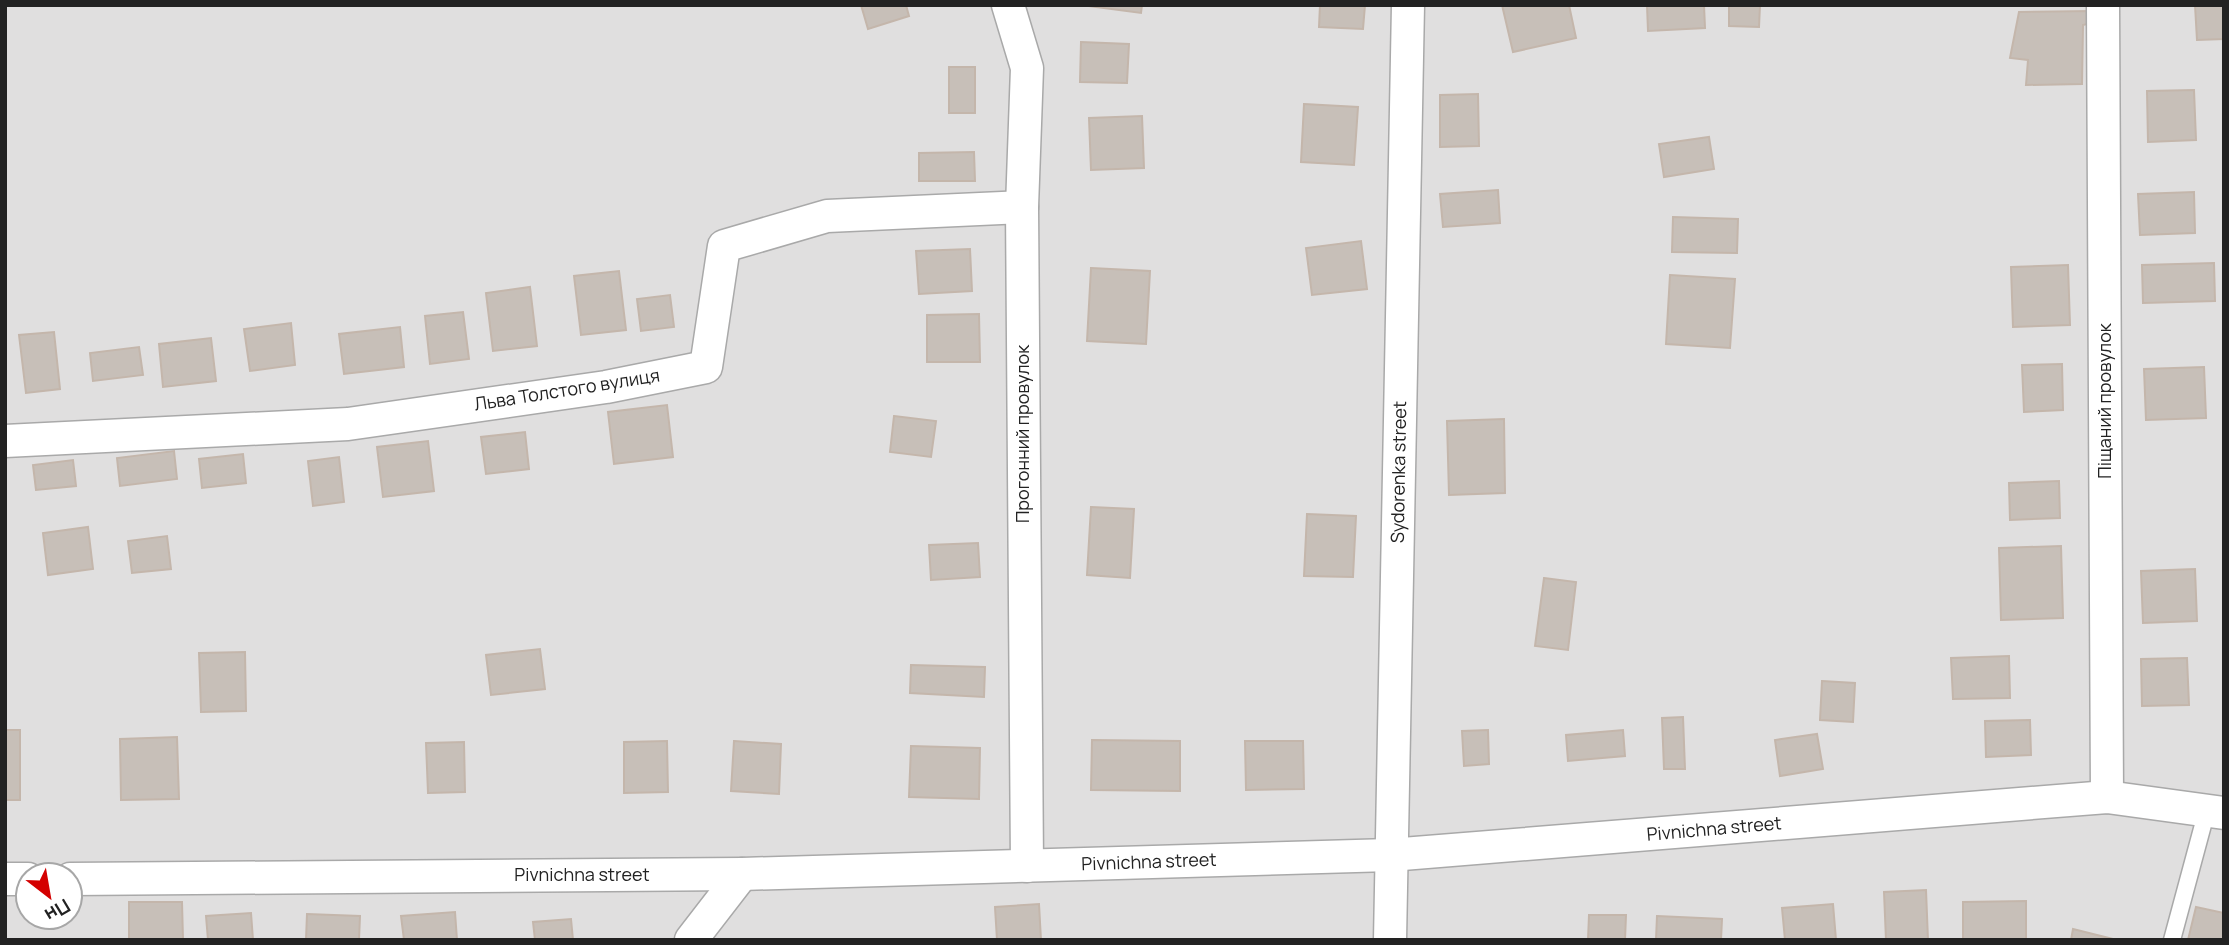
<svg xmlns="http://www.w3.org/2000/svg" width="2229" height="945" font-family="Manrope,sans-serif">
	<style>
		.residential { fill: #e0dfdf; fill-rule: evenodd }
		.building { fill: #c7bfb8; stroke: #c4b6ab; stroke-width: 2 }
		.lines { fill: none; stroke-linecap: round; stroke-linejoin: round }
		.lane-casing { stroke: #a9a9a9; stroke-width: 19 }
		.street-casing { stroke: #a9a9a9; stroke-width: 35 }
		.lane { stroke: #fff; stroke-width: 16 }
		.street { stroke: #fff; stroke-width: 32 }
		.labels { text-anchor: middle; stroke-width: 5; stroke-linejoin: round; paint-order: stroke }
		.street-label { font-size: 18px; fill: #222; stroke: #fff }
	</style>
	<rect width="100%" height="100%" fill="#f2efe9"/>
	<path class="residential" d="M5,5H2224V940H5ZM28,875H70V917H28Z"/>
	<g class="building">
		<polygon points="861,5 906,5 909,16 868,29"/>
		<polygon points="1081,5 1142,5 1141,13"/>
		<polygon points="1320,5 1365,5 1363,29 1319,27"/>
		<polygon points="1502,5 1569,5 1576,38 1513,52"/>
		<polygon points="1647,5 1704,5 1705,28 1648,31"/>
		<polygon points="1729,5 1760,5 1759,27 1729,26"/>
		<polygon points="2195,5 2224,5 2224,39 2197,40"/>
		<polygon points="2092,11 2091,23 2083,25 2082,84 2026,85 2028,60 2010,58 2019,12"/>
		<polygon points="1081,42 1129,44 1127,83 1080,82"/>
		<rect x="949" y="67" width="26" height="46"/>
		<polygon points="2194,90 2196,140 2148,142 2147,91"/>
		<polygon points="1478,94 1479,146 1440,147 1440,95"/>
		<polygon points="1304,104 1358,107 1354,165 1301,162"/>
		<polygon points="1142,116 1144,168 1091,170 1089,118"/>
		<polygon points="1709,137 1714,169 1664,177 1659,144"/>
		<polygon points="974,152 975,181 919,181 919,153"/>
		<polygon points="1498,190 1500,223 1443,227 1440,194"/>
		<polygon points="2194,192 2195,233 2140,235 2138,194"/>
		<polygon points="1673,217 1738,219 1737,253 1672,252"/>
		<polygon points="1361,241 1367,289 1312,295 1306,248"/>
		<polygon points="970,249 972,291 919,294 916,251"/>
		<polygon points="2214,263 2215,301 2143,303 2142,265"/>
		<polygon points="2068,265 2070,325 2013,327 2011,267"/>
		<polygon points="1091,268 1150,271 1146,344 1087,341"/>
		<polygon points="619,271 626,330 581,335 574,276"/>
		<polygon points="1670,275 1735,279 1730,348 1666,344"/>
		<polygon points="530,287 537,346 493,351 486,293"/>
		<polygon points="670,295 674,327 641,331 637,299"/>
		<polygon points="463,312 469,359 430,364 425,316"/>
		<polygon points="979,314 980,362 927,362 927,315"/>
		<polygon points="291,323 295,365 250,371 244,329"/>
		<polygon points="400,327 404,367 344,374 339,334"/>
		<polygon points="54,332 60,389 26,393 19,335"/>
		<polygon points="211,338 216,381 163,387 159,344"/>
		<polygon points="139,347 143,375 93,381 90,353"/>
		<polygon points="2062,364 2063,410 2024,412 2022,365"/>
		<polygon points="2204,367 2206,418 2146,420 2144,369"/>
		<polygon points="667,405 673,457 614,464 608,412"/>
		<polygon points="894,416 936,421 931,457 890,452"/>
		<polygon points="1504,419 1505,493 1449,495 1447,421"/>
		<polygon points="525,432 529,469 486,474 481,437"/>
		<polygon points="428,441 434,491 383,497 377,447"/>
		<polygon points="174,451 177,479 120,486 117,458"/>
		<polygon points="243,454 246,483 202,488 199,459"/>
		<polygon points="339,457 344,502 313,506 308,461"/>
		<polygon points="73,460 76,486 36,490 33,465"/>
		<polygon points="2059,481 2060,518 2010,520 2009,483"/>
		<polygon points="1091,507 1134,509 1130,578 1087,575"/>
		<polygon points="1307,514 1356,516 1353,577 1304,576"/>
		<polygon points="88,527 93,569 48,575 43,533"/>
		<polygon points="167,536 171,569 132,573 128,541"/>
		<polygon points="978,543 980,577 931,580 929,545"/>
		<polygon points="2061,546 2063,618 2001,620 1999,548"/>
		<polygon points="2195,569 2197,621 2143,623 2141,571"/>
		<polygon points="1544,578 1576,582 1568,650 1535,646"/>
		<polygon points="540,649 545,689 491,695 486,655"/>
		<polygon points="245,652 246,711 201,712 199,653"/>
		<polygon points="2009,656 2010,698 1953,699 1951,658"/>
		<polygon points="2187,658 2189,705 2142,706 2141,659"/>
		<polygon points="911,665 985,667 984,697 910,693"/>
		<polygon points="1822,681 1855,683 1853,722 1820,720"/>
		<polygon points="1683,717 1685,769 1664,769 1662,718"/>
		<polygon points="2030,720 2031,755 1986,757 1985,721"/>
		<rect x="5" y="730" width="15" height="70"/>
		<polygon points="1488,730 1489,764 1464,766 1462,731"/>
		<polygon points="1623,730 1625,756 1568,761 1566,735"/>
		<polygon points="1817,734 1823,769 1780,776 1775,740"/>
		<polygon points="177,737 179,799 121,800 120,739"/>
		<polygon points="1092,740 1180,741 1180,791 1091,790"/>
		<polygon points="667,741 668,792 624,793 624,742"/>
		<polygon points="734,741 781,744 779,794 731,791"/>
		<polygon points="1245,741 1303,741 1304,789 1246,790"/>
		<polygon points="464,742 465,792 428,793 426,743"/>
		<polygon points="911,746 980,748 979,799 909,797"/>
		<polygon points="1926,890 1928,940 1886,940 1884,892"/>
		<polygon points="2026,901 2026,940 1963,940 1963,902"/>
		<polygon points="129,902 182,902 183,940 129,940"/>
		<polygon points="1039,904 1041,940 997,940 995,907"/>
		<polygon points="1833,904 1836,940 1785,940 1782,908"/>
		<polygon points="2196,907 2224,913 2224,940 2188,940"/>
		<polygon points="455,912 457,940 404,940 401,916"/>
		<polygon points="251,913 253,940 208,940 206,916"/>
		<polygon points="307,914 360,916 359,940 306,940"/>
		<polygon points="1589,915 1626,915 1625,940 1588,940"/>
		<polygon points="1657,916 1722,919 1721,940 1656,940"/>
		<polygon points="571,919 573,940 535,940 533,922"/>
		<polygon points="2073,929 2117,940 2071,940"/>
	</g>
	<g class="lines">
		<g class="lane-casing">
			<polyline id="lane" points="2172,940 2207,810"/>
		</g>
		<g class="street-casing">
			<g id="street">
				<polyline points="1008,5 1027,68 1022,207 1027,866"/>
				<polyline points="2103,5 2107,797"/>
				<polyline points="5,441 348,424 606,387 706,367 724,246 827,216 1022,207"/>
				<polyline points="5,879 28,879"/>
				<polyline points="70,879 742,874 1390,855 2107,797 2224,813"/>
				<polyline points="691,940 742,874"/>
				<polyline points="1390,940 1408,5"/>
			</g>
		</g>
		<use href="#lane" class="lane"/>
		<use href="#street" class="street"/>
	</g>
	<g class="labels">
		<g class="street-label">
			<text transform="translate(567 390) rotate(-9)" y="6">Льва Толстого вулиця</text>
			<text transform="translate(2105 401) rotate(-90)" y="6">Піщаний провулок</text>
			<text transform="translate(1023 434) rotate(-90)" y="6">Прогонний провулок</text>
			<text transform="translate(1399 472) rotate(-89)" y="6">Sydorenka street</text>
			<text transform="translate(1714 829) rotate(-5)" y="6">Pivnichna street</text>
			<text transform="translate(1149 862) rotate(-2)" y="6">Pivnichna street</text>
			<text x="582" y="881">Pivnichna street</text>
		</g>
	</g>
	<rect width="2229" height="945" fill="none" stroke="#222222" stroke-width="14"/>
	<g transform="translate(49 896) rotate(149)"><circle r="33" fill="#ffffff" stroke="#a7a7a7" stroke-width="2"/>
	<path d="M0-5L12 26L0 18L-12 26Z" fill="#d40000"/>
	<text y="-10" font-size="19" font-weight="bold" text-anchor="middle" fill="#222222">Пн</text>
	</g>
</svg>
